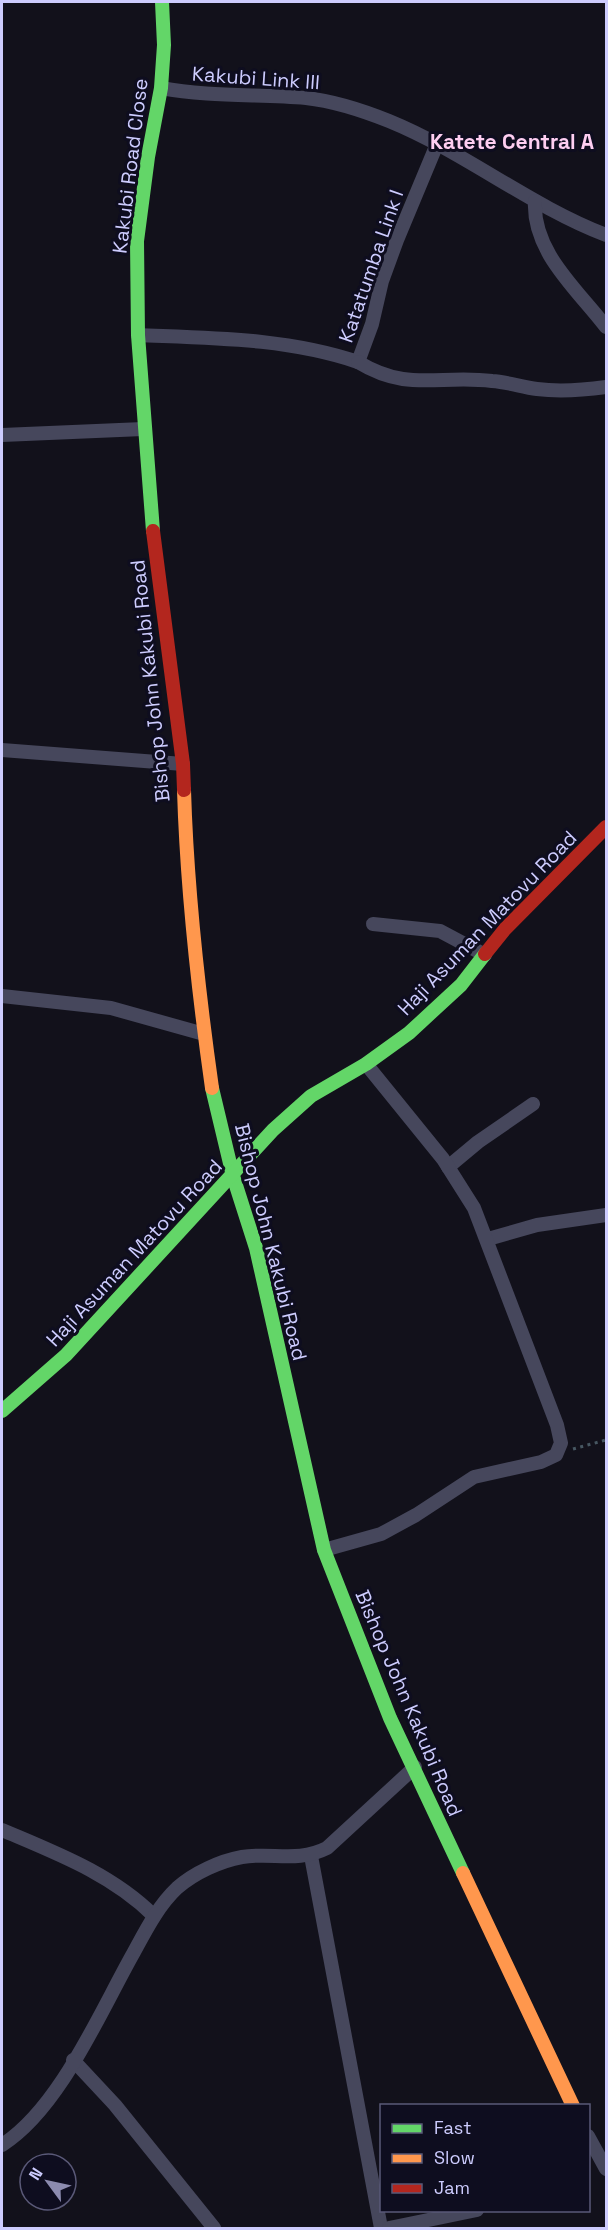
<svg xmlns="http://www.w3.org/2000/svg" width="608" height="2230" font-family="'Space Grotesk',sans-serif">
	<style>
		.lines { fill: none; stroke-linecap: round; stroke-linejoin: round }
		.path { stroke: #475762; stroke-width: 3; stroke-dasharray: 3 4.5; stroke-linecap: butt }
		.street { stroke: #46475c; stroke-width: 14 }
		.fast { stroke: #63d668; stroke-width: 14 }
		.slow { stroke: #ff974d; stroke-width: 14 }
		.jam { stroke: #b3261e; stroke-width: 14 }
		.labels { text-anchor: middle; stroke-width: 6; stroke-linejoin: round; paint-order: stroke }
		.street-label { font-size: 20px; fill: #cdccfe; stroke: #0e0d1f }
		.neighbourhood-label { font-size: 21px; font-weight: bold; fill: #fecef1; stroke: #0e0d1f }
	</style>
	<rect width="100%" height="100%" fill="#12111b"/>
	<g class="lines">
		<polyline class="path" points="573,1449 606,1440"/>
		<g class="street">
			<path d="M161,88C209,97 257,94 306,98C333,101 364,111 389,121C465,152 530,206 606,235"/>
			<path d="M535,201C532,252 578,290 606,327"/>
			<path d="M138,335C212,338 287,338 358,362L372,324L382,281L397,240L437,144"/>
			<path d="M358,362C409,393 439,374 492,381C507,382 522,387 537,389C560,392 584,390 606,387"/>
			<polyline points="2,435 143,429"/>
			<polyline points="2,750 183,764"/>
			<polyline points="373,924 440,931 485,955"/>
			<polyline points="2,996 111,1008 204,1034"/>
			<polyline points="448,1167 478,1142 533,1104"/>
			<polyline points="488,1239 537,1225 606,1215"/>
			<polyline points="324,1550 381,1534 416,1515 474,1477 541,1462 556,1455 561,1443 557,1425 474,1208 443,1159 366,1064"/>
			<path d="M2,1830C56,1853 112,1874 154,1916"/>
			<polyline points="311,1856 381,2228"/>
			<polyline points="73,2060 115,2105 214,2228"/>
			<polyline points="588,2136 606,2169"/>
			<path d="M2,2145C60,2108 100,2012 134,1952C146,1930 158,1906 177,1888C194,1873 220,1861 242,1857C273,1852 297,1863 327,1848L415,1767"/>
			<polyline points="389,2228 477,2210"/>
		</g>
		<g class="fast">
			<polyline points="153,531 138,335 137,241 148,157 161,88 164,45 162,2"/>
			<polyline points="212,1088 233,1176 256,1248 324,1550 390,1718 463,1873"/>
			<polyline points="2,1411 66,1355 273,1130 311,1096 366,1064 409,1033 461,985 485,954"/>
		</g>
		<g class="slow">
			<path d="M184,790C187,890 198,989 212,1088"/>
			<polyline points="463,1873 573,2106"/>
		</g>
		<g class="jam">
			<polyline points="153,531 183,764 184,790"/>
			<polyline points="485,954 505,929 606,827"/>
		</g>
	</g>
	<g class="labels">
		<g class="street-label">
			<text transform="translate(256 78) rotate(4)" y="7">Kakubi Link III</text>
			<text transform="translate(130 166) rotate(-83)" y="7">Kakubi Road Close</text>
			<text transform="translate(371 266) rotate(-71)" y="7">Katatumba Link I</text>
			<text transform="translate(150 681) rotate(-96)" y="7">Bishop John Kakubi Road</text>
			<text transform="translate(487 923) rotate(-46)" y="7">Haji Asuman Matovu Road</text>
			<text transform="translate(271 1242) rotate(76)" y="7">Bishop John Kakubi Road</text>
			<text transform="translate(134 1253) rotate(-47)" y="7">Haji Asuman Matovu Road</text>
			<text transform="translate(409 1703) rotate(67)" y="7">Bishop John Kakubi Road</text>
		</g>
		<g class="neighbourhood-label">
			<text x="512" y="149">Katete Central A</text>
		</g>
	</g>
	<rect width="608" height="2230" fill="none" stroke="#cdccfe" stroke-width="6"/>
	<rect x="380" y="2104" width="210" height="108" fill="#0e0d1f" stroke="#5a5978" stroke-width="1.5"/>
	<rect x="392" y="2124" width="30" height="9" fill="#63d668" stroke="#5a5978" stroke-width="1.5"/>
	<text x="434" y="2134" font-size="18" fill="#cdccfe">Fast</text>
	<rect x="392" y="2154" width="30" height="9" fill="#ff974d" stroke="#5a5978" stroke-width="1.5"/>
	<text x="434" y="2164" font-size="18" fill="#cdccfe">Slow</text>
	<rect x="392" y="2184" width="30" height="9" fill="#b3261e" stroke="#5a5978" stroke-width="1.5"/>
	<text x="434" y="2194" font-size="18" fill="#cdccfe">Jam</text>
	<g transform="translate(48 2182) rotate(303)"><circle r="28" fill="#0e0d1f" stroke="#5a5978" stroke-width="1.5"/>
	<path d="M0-4.5L10 22L0 15L-10 22Z" fill="#8c8baf"/>
	<text y="-9" font-size="16" font-weight="bold" text-anchor="middle" fill="#cdccfe">N</text>
	</g>
</svg>
